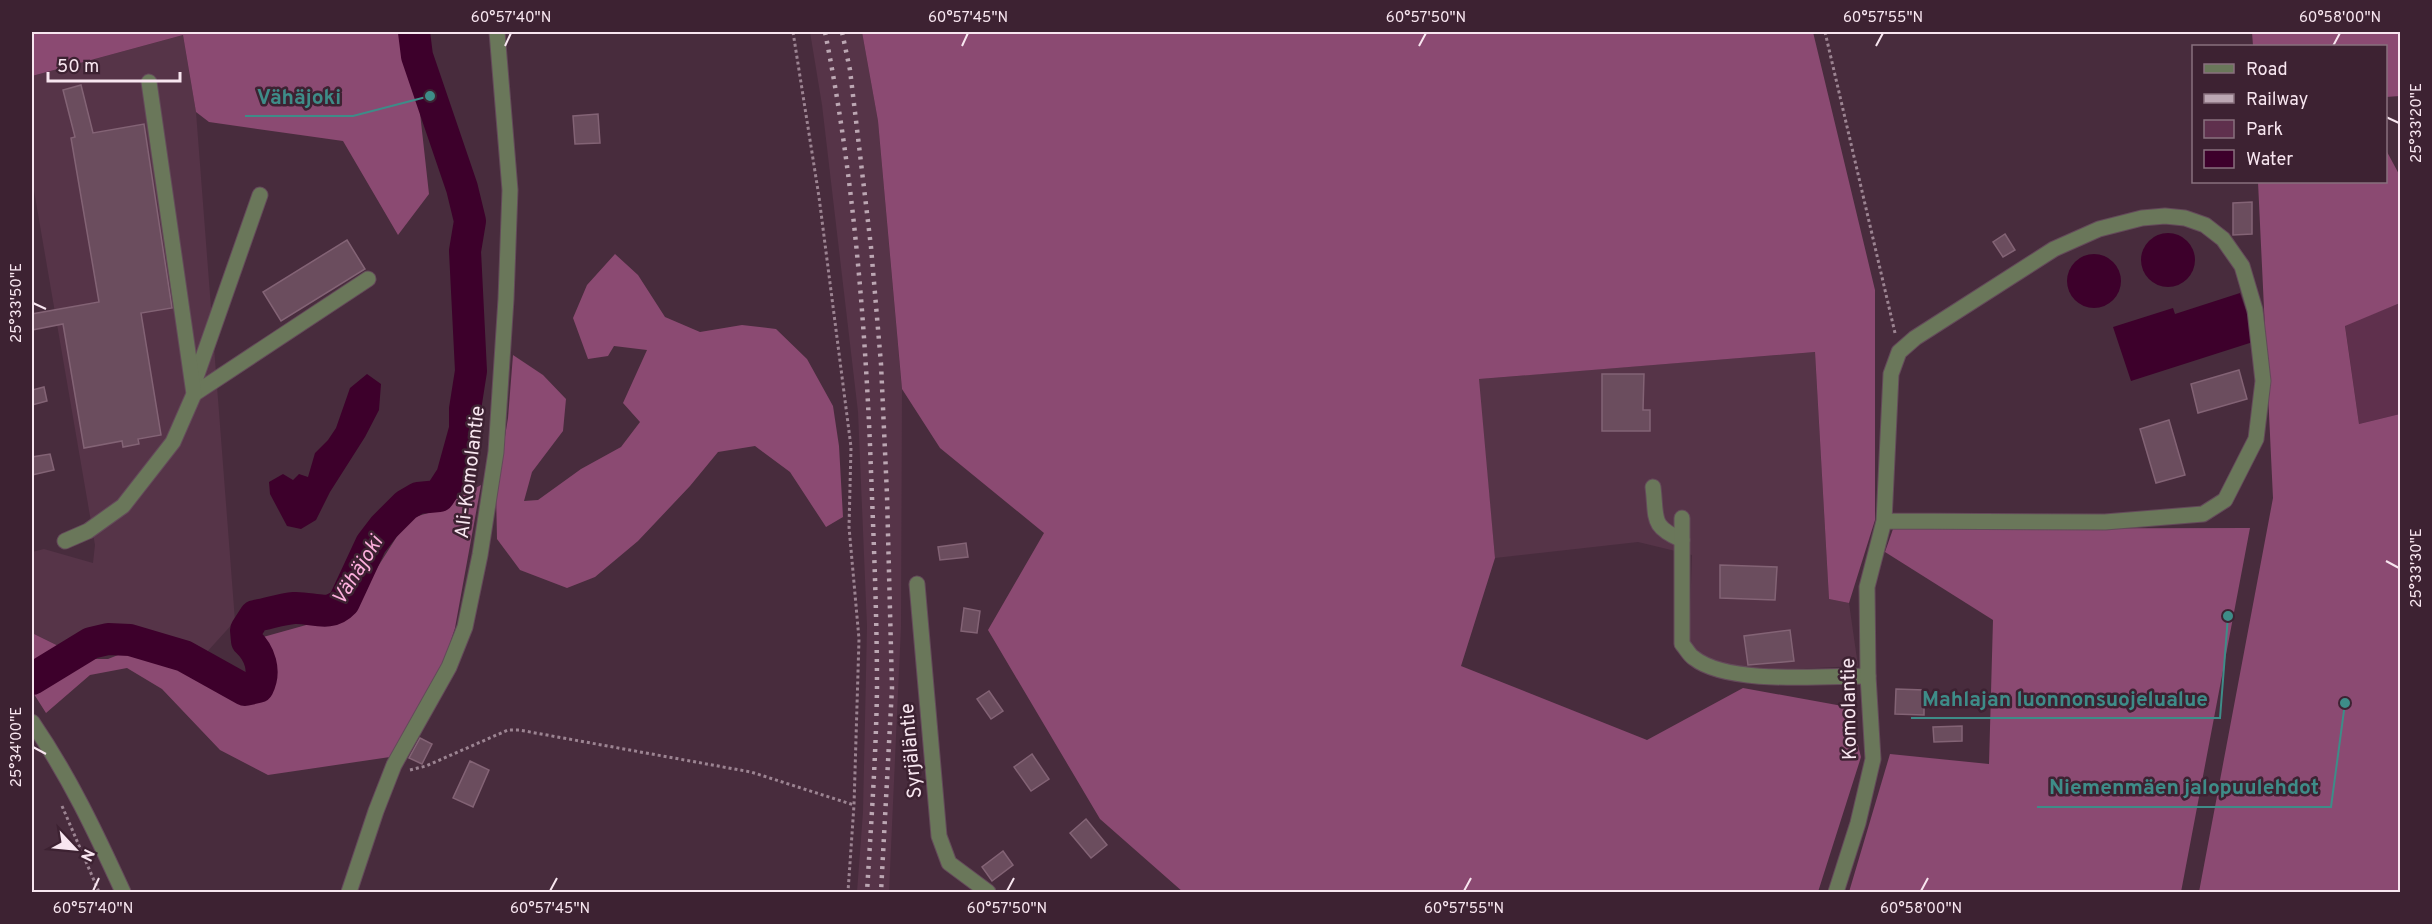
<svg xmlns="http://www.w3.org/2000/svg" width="2432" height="924" font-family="Overpass,sans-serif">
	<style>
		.built { fill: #563448 }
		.green { fill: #5f304d }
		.forest { fill: #8b4a72 }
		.water { fill: #3d002b }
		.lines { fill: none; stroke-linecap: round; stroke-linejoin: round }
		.river { stroke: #3d002b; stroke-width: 32 }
		.building { fill: #6b4d5e; stroke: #836375; stroke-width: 1.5 }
		.minor-casing { stroke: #644a5a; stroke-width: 17 }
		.path { stroke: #9c8492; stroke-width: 3; stroke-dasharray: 3 3; stroke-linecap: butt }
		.minor { stroke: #6a775a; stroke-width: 15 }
		.rail { stroke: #bca7b3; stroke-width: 4.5; stroke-dasharray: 3 6; stroke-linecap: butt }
		.ticks { fill: none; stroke: #f8e6f0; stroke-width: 2 }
		.labels { text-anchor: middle; stroke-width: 5; stroke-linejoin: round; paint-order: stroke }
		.street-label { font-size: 20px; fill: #f8e6f0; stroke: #3d2232 }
		.water-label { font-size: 21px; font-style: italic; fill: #fcafdc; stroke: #3d2232 }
		.leader { fill: none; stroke: #3e8c88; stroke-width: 2 }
		.callout-dot { fill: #3e8c88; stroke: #3d2232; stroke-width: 2 }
		.callout-label { font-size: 21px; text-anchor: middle; font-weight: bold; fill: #3e8c88; stroke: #3d2232; stroke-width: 5; stroke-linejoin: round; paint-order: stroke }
		.neatline { fill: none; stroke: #f8e6f0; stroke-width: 2 }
		.ticks-label { font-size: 15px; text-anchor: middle; fill: #f8e6f0 }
	</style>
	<rect width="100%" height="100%" fill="#482c3d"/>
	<g class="built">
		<polygon points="810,32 862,32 878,121 902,390 901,627 889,892 857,892 863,812 867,626 858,412 822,105"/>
		<polygon points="183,35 196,112 235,621 206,653 102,628 65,649 32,633 32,552 44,549 93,563 95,545 32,179 32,76"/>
		<polygon points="1815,352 1829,599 1849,603 1858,666 1750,671 1721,666 1697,654 1689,643 1692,555 1638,542 1495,558 1478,379"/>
	</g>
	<polygon class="green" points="2400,303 2400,414 2359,424 2345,325"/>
	<g class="forest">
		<polygon points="32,32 411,32 429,194 398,235 343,141 209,122 196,112 183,35 32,76"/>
		<polygon points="862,32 1813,32 1875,290 1875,520 1849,603 1829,599 1815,352 1479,379 1495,558 1461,666 1647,740 1743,688 1848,707 1861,757 1818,892 1183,892 1100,819 988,630 1044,533 940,448 902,389 878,121"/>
		<polygon points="2252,32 2400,32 2400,96 2386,97 2386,46 2253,46"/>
		<polygon points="2386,150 2400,176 2400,303 2345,326 2359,424 2400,414 2400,892 2199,892 2273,498 2258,182 2386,182"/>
		<polygon points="615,254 638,275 665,317 700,332 742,325 776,329 807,359 833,406 839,446 843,517 826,527 790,472 755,446 718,452 690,486 638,541 595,577 567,588 520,570 497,539 496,492 508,418 513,355 543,375 566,399 563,431 532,472 524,501 538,500 581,469 621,447 640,422 623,403 647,350 614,346 608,356 588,359 573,318 587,285"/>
		<polygon points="481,485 455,628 443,664 390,757 268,775 220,750 162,689 127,668 90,675 46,713 32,691 32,633 85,659 108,659 123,653 172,665 226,690 250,697 268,684 265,663 256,639 342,615 365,587 408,519 435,511"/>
		<polygon points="2250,528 2181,892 1849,892 1890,754 1989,764 1993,620 1885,552 1893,529"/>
	</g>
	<g class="water">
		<circle cx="2168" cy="260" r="27"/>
		<circle cx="2094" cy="281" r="27"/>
		<polygon points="2240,293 2256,341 2131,381 2113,327 2173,308 2175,314"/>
		<polygon points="367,374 381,384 379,410 365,437 330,492 316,520 301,529 287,526 270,494 269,482 283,474 293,480 299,474 308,477 315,453 328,440 336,428 350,388"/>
	</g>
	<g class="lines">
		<path class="river" d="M32,679L91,643L108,639L130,640L184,656L245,690L258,687C266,671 260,653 247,641L246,630L255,616C268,614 281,609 294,608C313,607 329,618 344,602L371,544L384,527L406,505L418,498L439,496L452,476L465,429V409L471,371L465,251L470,221L462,188L417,56L414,32"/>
	</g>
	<g class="building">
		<polygon points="81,85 93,133 144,124 172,308 141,313 161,435 138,439 139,444 123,447 122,441 84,448 63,324 32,330 32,314 99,302 71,138 75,137 63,90"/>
		<polygon points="598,114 600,143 575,144 573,116"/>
		<polygon points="2252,202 2252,234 2233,235 2233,203"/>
		<polygon points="2005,234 2015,250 2003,257 1993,242"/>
		<polygon points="347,240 365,269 281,321 263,292"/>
		<polygon points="2239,370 2247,399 2198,413 2191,384"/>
		<polygon points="1602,374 1644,374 1643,410 1650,410 1650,431 1602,431"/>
		<polygon points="44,387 47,401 32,405 32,390"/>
		<polygon points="2169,420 2185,475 2156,483 2140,429"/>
		<polygon points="50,454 54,470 32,475 32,457"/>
		<polygon points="966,543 968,557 940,560 938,547"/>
		<polygon points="1720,565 1777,567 1775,600 1720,598"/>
		<polygon points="964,608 980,611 977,633 961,631"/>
		<polygon points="1790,630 1794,661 1748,665 1744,636"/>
		<polygon points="1896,689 1924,690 1924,715 1895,714"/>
		<polygon points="989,691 1003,711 991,719 977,699"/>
		<polygon points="1962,726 1962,741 1934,742 1933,727"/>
		<polygon points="420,738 432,744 422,764 409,758"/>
		<polygon points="1032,754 1049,779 1031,791 1014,767"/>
		<polygon points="470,761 489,770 473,807 453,798"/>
		<polygon points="1086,819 1107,845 1091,858 1070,833"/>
		<polygon points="1003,851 1013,865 992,881 982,867"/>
	</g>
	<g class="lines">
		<g class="minor-casing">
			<g id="minor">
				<polyline points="194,383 260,195"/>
				<polyline points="194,394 368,279"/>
				<path d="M1653,487C1657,519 1650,526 1682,540"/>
				<path d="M1682,518V644C1686,648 1689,655 1694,658C1728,685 1824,676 1868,676"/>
				<polyline points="65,541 88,531 123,506 173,442 194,394 149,82"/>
				<polyline points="917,584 939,836 949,863 988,892"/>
				<path d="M32,722C69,776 96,833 123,892"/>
				<polyline points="349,892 376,811 394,765 449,667 465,627 480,555 496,452 506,299 510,190 497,32"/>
				<polyline points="1836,892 1858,823 1873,759 1868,676 1867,587 1884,521 1891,374 1899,352 1915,338 2054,249 2099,229 2142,218 2165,216 2185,218 2205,225 2223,239 2242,266 2255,310 2263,381 2256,439 2225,500 2203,514 2105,522 1884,521"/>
			</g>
		</g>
		<g class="path">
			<polyline points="793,32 819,197 851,447 849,527 859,639 854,805 848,892"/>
			<polyline points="1825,32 1895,333"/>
			<polyline points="410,770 426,766 508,730 519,730 751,772 854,805"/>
			<polyline points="62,806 99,892"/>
		</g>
		<use href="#minor" class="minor"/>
		<g class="rail">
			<path d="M825,32C852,167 864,307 870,445C873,526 877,608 877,689C876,757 871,825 867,892"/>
			<polyline points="842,32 850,70 871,247 881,364 887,495 892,688 881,892"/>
		</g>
	</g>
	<path class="ticks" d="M505,46L511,33M962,46L968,33M1419,46L1426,33M1876,46L1883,33M2333,46L2340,33M2386,117L2399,123M33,303L46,309M2386,561L2399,568M33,747L46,754M93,891L99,878M550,891L557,878M1007,891L1014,878M1464,891L1471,878M1921,891L1928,878"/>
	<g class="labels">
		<g class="street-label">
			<text transform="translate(469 472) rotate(-83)" y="7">Ali-Komolantie</text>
			<text transform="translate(1848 709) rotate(-91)" y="7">Komolantie</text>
			<text transform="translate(910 751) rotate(-95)" y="7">Syrjäläntie</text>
		</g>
		<g class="water-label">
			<text transform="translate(357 570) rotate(-58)" y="7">Vähäjoki</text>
		</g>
	</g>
	<path class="leader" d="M430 96L353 116H245M2228 616L2220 718H1911M2345 703L2331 807H2037"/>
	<g class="callout-dot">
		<circle cx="430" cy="96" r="6"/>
		<circle cx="2228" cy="616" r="6"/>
		<circle cx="2345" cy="703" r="6"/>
	</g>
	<g class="callout-label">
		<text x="299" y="104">Vähäjoki</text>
		<text x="2065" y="706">Mahlajan luonnonsuojelualue</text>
		<text x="2184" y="794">Niemenmäen jalopuulehdot</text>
	</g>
	<rect width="2432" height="924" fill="none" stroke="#3d2232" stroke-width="66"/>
	<rect x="2192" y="45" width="195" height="138" fill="#3d2232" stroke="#88707e" stroke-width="1.5"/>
	<rect x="2204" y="64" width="30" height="9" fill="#6a775a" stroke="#88707e" stroke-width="1.5"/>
	<text x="2246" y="75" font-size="18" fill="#f8e6f0">Road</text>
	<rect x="2204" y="94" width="30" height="9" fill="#bca7b3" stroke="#88707e" stroke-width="1.5"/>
	<text x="2246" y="105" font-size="18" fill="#f8e6f0">Railway</text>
	<rect x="2204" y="120" width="30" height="18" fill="#5f304d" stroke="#88707e" stroke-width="1.5"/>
	<text x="2246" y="135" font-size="18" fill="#f8e6f0">Park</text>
	<rect x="2204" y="150" width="30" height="18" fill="#3d002b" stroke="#88707e" stroke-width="1.5"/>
	<text x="2246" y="165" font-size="18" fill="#f8e6f0">Water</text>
	<g transform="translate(75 849) rotate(116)" stroke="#3d2232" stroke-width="4.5" paint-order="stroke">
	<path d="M0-4.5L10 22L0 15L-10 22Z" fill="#f8e6f0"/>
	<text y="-9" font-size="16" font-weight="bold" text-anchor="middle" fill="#f8e6f0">N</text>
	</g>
	<path d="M48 72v9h132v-9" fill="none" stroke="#f8e6f0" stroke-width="3"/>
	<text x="57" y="72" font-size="18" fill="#f8e6f0" stroke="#3d2232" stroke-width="4.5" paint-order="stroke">50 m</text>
	<rect x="33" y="33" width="2366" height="858" class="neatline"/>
	<g class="ticks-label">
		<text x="511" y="22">60°57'40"N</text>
		<text x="968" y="22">60°57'45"N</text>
		<text x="1426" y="22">60°57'50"N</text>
		<text x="1883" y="22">60°57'55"N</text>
		<text x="2340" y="22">60°58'00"N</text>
		<text transform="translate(2416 123) rotate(-90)" y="5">25°33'20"E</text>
		<text transform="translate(16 303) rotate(-90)" y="5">25°33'50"E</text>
		<text transform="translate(2416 568) rotate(-90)" y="5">25°33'30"E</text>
		<text transform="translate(16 747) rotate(-90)" y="5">25°34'00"E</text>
		<text x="93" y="913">60°57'40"N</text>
		<text x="550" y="913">60°57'45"N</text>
		<text x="1007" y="913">60°57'50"N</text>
		<text x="1464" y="913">60°57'55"N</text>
		<text x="1921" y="913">60°58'00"N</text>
	</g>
</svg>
